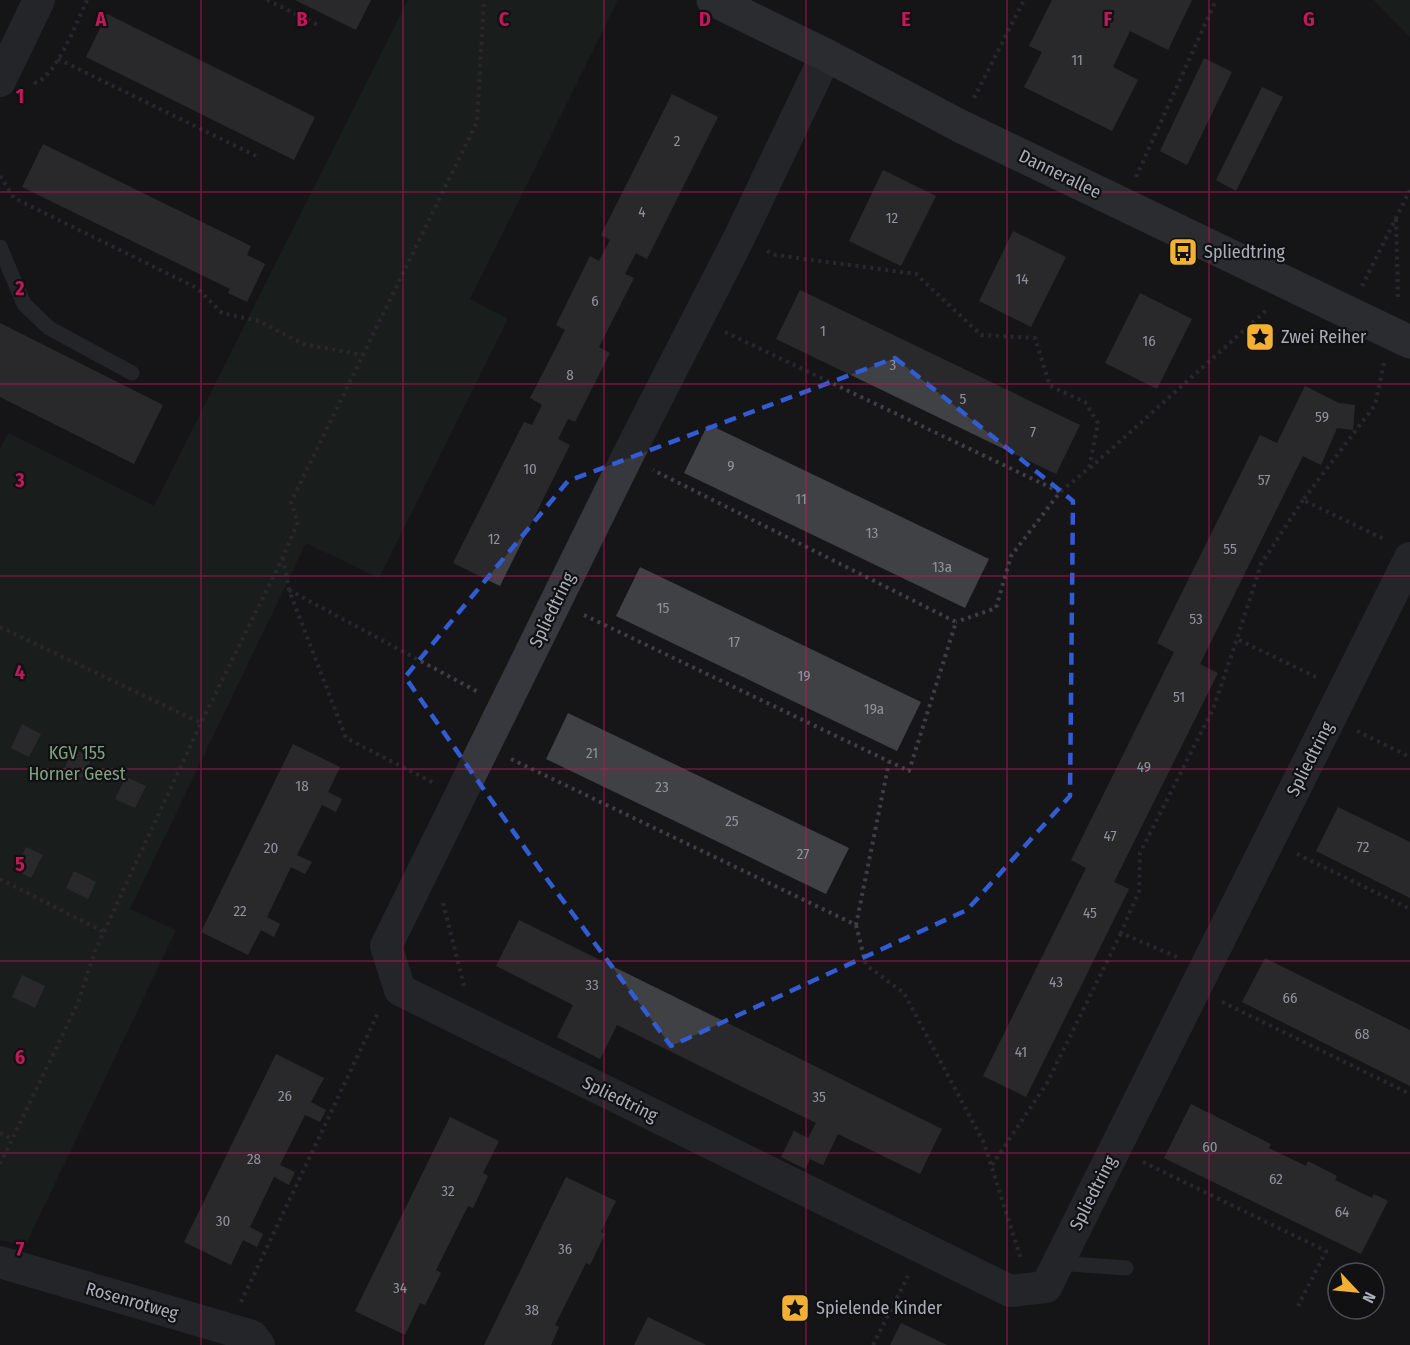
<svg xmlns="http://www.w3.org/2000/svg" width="1410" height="1345" font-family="'Fira Sans Condensed',sans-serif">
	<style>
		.green { fill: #1e261f }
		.building { fill: #404145 }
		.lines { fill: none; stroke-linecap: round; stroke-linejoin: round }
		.path { stroke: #3d3f44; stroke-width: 4; stroke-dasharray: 3 4.5; stroke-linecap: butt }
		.lane { stroke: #37383d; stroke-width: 15 }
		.street { stroke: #37383d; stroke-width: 32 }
		.secondary { stroke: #45474d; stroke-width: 33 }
		.marked { fill: none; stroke: #325cd3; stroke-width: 4.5; stroke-dasharray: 12 8; stroke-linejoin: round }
		.grid { fill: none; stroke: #c2185b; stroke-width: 1.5; stroke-opacity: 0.55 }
		.labels { text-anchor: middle; stroke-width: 4.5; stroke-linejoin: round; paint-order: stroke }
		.number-label { font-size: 15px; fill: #8e929b }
		.street-label { font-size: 18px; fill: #a8adb8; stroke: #111113 }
		.poi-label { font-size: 18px; fill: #a8adb8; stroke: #111113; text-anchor: start }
		.park-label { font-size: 18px; fill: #7fa381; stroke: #111113 }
		.grid-label { font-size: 20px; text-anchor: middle; font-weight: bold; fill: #c2185b; stroke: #111113; stroke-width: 4.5; stroke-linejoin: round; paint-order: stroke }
	</style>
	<rect width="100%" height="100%" fill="#161618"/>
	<g class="green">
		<polygon points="408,0 618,0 470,299 508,319 379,578 306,543 130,909 176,930 25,1246 0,1240 0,449 8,433 154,506"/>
		<polygon points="1374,0 1410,0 1410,37"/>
	</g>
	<g class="building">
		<polygon points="295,0 371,0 356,30"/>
		<polygon points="1052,0 1192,0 1168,50 1130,31 1113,67 1138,80 1112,131 1024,87 1042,52 1029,46"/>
		<polygon points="107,14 315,117 294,160 86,57"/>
		<polygon points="1204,58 1232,72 1187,165 1160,151"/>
		<polygon points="1262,87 1283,97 1236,191 1216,180"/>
		<polygon points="672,94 718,117 647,259 636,253 625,274 634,278 599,347 610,353 575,422 568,419 558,439 570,445 500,586 453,563 524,422 532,425 542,405 530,398 565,330 556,325 590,256 599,261 610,240 601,235"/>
		<polygon points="43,144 251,246 247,255 265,264 247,302 228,293 230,289 22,187"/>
		<polygon points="883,170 936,196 901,266 849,241"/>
		<polygon points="1013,231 1066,257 1031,327 979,301"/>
		<polygon points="800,290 1080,425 1056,474 776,339"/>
		<polygon points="1140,293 1192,319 1157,389 1105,363"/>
		<polygon points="0,323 163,405 134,464 0,397"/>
		<polygon points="1305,386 1339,403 1355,405 1353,430 1337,428 1321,465 1303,456 1200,664 1218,673 1114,882 1129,889 1026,1097 983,1076 1086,868 1071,860 1174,652 1157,643 1260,435 1277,443"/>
		<polygon points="708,424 989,559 965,608 684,473"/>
		<polygon points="640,567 921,702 897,751 616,616"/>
		<polygon points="568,713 849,848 826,894 546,759"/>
		<polygon points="22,724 41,734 29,757 11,748"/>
		<polygon points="293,744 340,767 328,792 342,799 336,812 322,805 297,855 312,862 305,874 291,867 267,917 280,924 274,937 261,930 248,955 201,932"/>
		<polygon points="74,749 92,758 82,778 64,769"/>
		<polygon points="126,777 146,786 135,808 115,799"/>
		<polygon points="1338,807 1410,842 1410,898 1316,851"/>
		<polygon points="26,847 43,855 31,878 15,870"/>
		<polygon points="74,871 96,882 88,899 66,888"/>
		<polygon points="519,920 942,1129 920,1174 838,1134 823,1165 810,1159 805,1169 781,1157 794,1131 808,1138 816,1123 617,1025 600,1059 557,1037 573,1005 496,966"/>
		<polygon points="1265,958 1410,1030 1410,1086 1242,1002"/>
		<polygon points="22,975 45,986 35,1008 12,997"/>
		<polygon points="276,1054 324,1078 311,1102 326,1110 320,1122 305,1115 280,1165 295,1172 289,1185 274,1177 250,1227 263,1234 257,1247 243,1240 231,1265 184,1242"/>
		<polygon points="1191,1104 1271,1144 1269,1148 1306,1166 1308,1161 1337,1176 1335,1180 1372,1198 1374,1194 1388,1201 1361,1254 1164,1158"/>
		<polygon points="450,1117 499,1141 483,1173 488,1176 473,1208 468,1206 436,1270 441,1273 425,1305 420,1303 405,1335 355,1311"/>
		<polygon points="566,1177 616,1201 601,1232 605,1234 590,1265 586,1263 555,1325 559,1327 551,1345 484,1345"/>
		<polygon points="648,1317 706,1345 634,1345"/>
		<polygon points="901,1323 947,1345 890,1345"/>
	</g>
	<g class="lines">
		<g class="path">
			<polyline points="267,0 318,25"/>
			<polyline points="58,59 256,156"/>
			<path d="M34,83C55,80 78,19 87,0"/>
			<polyline points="974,98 1024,0"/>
			<polyline points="0,176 14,198 197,288 222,313 259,321 303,344 363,355"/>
			<polyline points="1136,177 1216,0"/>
			<polyline points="1396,219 1398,297"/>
			<polyline points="767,251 776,255 916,274 981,335 1035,338 1050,386 1085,402 1098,423 1089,468 1060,492"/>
			<polyline points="1362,286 1410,190"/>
			<polyline points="725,332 1060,492 1011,556 996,608 956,622"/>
			<polyline points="1384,363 1375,405 1303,500 1386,540"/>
			<polyline points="1090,468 1268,309"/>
			<polyline points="1303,500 1261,564 1237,639 1316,677"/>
			<polyline points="283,558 289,590 346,738 434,783"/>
			<polyline points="289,590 478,692"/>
			<polyline points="584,615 909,771 956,622 653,470"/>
			<polyline points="0,627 201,723"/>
			<polyline points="1357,731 1410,757"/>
			<polyline points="511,759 856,925 889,762"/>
			<polyline points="1297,854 1410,909"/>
			<polyline points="0,879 104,932"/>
			<polyline points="443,903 464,986"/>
			<polyline points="856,925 866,965 904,993 984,1143 1021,1259"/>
			<polyline points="1177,957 1121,933 1139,891 1140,853 1213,709 1237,639"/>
			<polyline points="1222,1002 1410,1094"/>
			<polyline points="0,1133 12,1139"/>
			<polyline points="1143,1162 1326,1251 1298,1306"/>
			<polyline points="0,1164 78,1003 95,951 201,723 283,557 298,522 291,502 477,122 484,0"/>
			<polyline points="992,1165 1047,1083 1121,933"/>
			<polyline points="241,1302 379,1011"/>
			<polyline points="873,1345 908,1276"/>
		</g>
		<g class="lane">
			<polyline points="0,247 24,304 49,328 132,373"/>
			<polyline points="1058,1263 1126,1268"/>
		</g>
		<g class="street">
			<polyline points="826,55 739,238 627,457 386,946 400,990 1010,1291 1046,1287 1410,558"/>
			<polyline points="0,81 39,0"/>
			<polyline points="0,1262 252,1336 259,1345"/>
		</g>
		<polyline class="secondary" points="713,0 826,55 960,126 1410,342"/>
	</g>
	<path d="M0 0H1410V1345H0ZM895,358L1073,501L1070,796L967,910L671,1046L541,871L405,677L568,481Z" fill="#161618" fill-opacity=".55" fill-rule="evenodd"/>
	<path class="marked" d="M895,358L1073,501L1070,796L967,910L671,1046L541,871L405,677L568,481Z"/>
	<path class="grid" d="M201,0V1345M403,0V1345M604,0V1345M806,0V1345M1007,0V1345M1209,0V1345M0,192H1410M0,384H1410M0,576H1410M0,769H1410M0,961H1410M0,1153H1410"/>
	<defs>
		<g id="bus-square" transform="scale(1.5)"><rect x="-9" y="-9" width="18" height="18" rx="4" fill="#f2b134" stroke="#111113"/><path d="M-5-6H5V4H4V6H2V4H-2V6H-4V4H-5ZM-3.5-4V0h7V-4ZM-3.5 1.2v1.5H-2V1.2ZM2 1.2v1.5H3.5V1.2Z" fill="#111"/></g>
		<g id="sight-square" transform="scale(1.5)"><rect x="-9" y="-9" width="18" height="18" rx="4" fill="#f2b134" stroke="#111113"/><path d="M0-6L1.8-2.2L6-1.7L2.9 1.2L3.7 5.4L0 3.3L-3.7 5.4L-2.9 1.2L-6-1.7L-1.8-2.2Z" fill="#111"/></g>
	</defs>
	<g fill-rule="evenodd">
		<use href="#bus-square" x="1183" y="252"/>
		<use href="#sight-square" x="1260" y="337"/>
		<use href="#sight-square" x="795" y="1308"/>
	</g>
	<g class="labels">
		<g class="number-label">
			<text x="1077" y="65">11</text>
			<text x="677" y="146">2</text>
			<text x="642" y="217">4</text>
			<text x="892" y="223">12</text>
			<text x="1022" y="284">14</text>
			<text x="595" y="306">6</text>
			<text x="823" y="336">1</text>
			<text x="1149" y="346">16</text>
			<text x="893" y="370">3</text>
			<text x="570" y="380">8</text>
			<text x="963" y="404">5</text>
			<text x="1322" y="422">59</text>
			<text x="1033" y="437">7</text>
			<text x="731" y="471">9</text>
			<text x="530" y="474">10</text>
			<text x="1264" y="485">57</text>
			<text x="801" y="504">11</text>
			<text x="872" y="538">13</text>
			<text x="494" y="544">12</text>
			<text x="1230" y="554">55</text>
			<text x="942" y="572">13a</text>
			<text x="663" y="613">15</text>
			<text x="1196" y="624">53</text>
			<text x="734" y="647">17</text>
			<text x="804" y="681">19</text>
			<text x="1179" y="702">51</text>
			<text x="874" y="714">19a</text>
			<text x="592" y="758">21</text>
			<text x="1144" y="772">49</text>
			<text x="302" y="791">18</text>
			<text x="662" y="792">23</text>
			<text x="732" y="826">25</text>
			<text x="1110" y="841">47</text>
			<text x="1363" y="852">72</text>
			<text x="271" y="853">20</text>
			<text x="803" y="859">27</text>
			<text x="240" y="916">22</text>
			<text x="1090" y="918">45</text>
			<text x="1056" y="987">43</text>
			<text x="592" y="990">33</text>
			<text x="1290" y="1003">66</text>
			<text x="1362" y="1039">68</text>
			<text x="1021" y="1057">41</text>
			<text x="285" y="1101">26</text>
			<text x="819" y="1102">35</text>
			<text x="1210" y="1152">60</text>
			<text x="254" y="1164">28</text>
			<text x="1276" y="1184">62</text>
			<text x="448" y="1196">32</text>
			<text x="1342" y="1217">64</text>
			<text x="223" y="1226">30</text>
			<text x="565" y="1254">36</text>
			<text x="400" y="1293">34</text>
			<text x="532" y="1315">38</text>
		</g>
		<g class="street-label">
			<text transform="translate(1060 174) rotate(26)" y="6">Dannerallee</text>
			<text transform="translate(552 610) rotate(-64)" y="6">Spliedtring</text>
			<text transform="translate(1310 759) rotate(-63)" y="6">Spliedtring</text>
			<text transform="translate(620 1099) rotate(26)" y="6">Spliedtring</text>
			<text transform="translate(1093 1193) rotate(-63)" y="6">Spliedtring</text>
			<text transform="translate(132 1301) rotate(16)" y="6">Rosenrotweg</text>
		</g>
		<g class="poi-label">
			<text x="1204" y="258">Spliedtring</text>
			<text x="1281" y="343">Zwei Reiher</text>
			<text x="816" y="1314">Spielende Kinder</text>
		</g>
		<g class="park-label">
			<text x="77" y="759">KGV 155<tspan x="77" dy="21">Horner Geest</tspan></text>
		</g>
	</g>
	<g class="grid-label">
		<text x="101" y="26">A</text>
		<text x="302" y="26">B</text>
		<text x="504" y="26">C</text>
		<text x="705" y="26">D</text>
		<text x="906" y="26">E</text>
		<text x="1108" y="26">F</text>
		<text x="1309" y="26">G</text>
		<text x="20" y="103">1</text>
		<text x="20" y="295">2</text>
		<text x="20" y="487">3</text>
		<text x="20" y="679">4</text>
		<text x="20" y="871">5</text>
		<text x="20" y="1064">6</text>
		<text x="20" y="1256">7</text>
	</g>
	<g transform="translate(1356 1291) rotate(116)"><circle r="28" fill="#111113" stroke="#4d4f55" stroke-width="1.5"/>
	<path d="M0-4.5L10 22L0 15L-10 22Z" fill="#f2b134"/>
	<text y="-9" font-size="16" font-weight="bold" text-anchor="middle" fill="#a8adb8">N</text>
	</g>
</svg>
